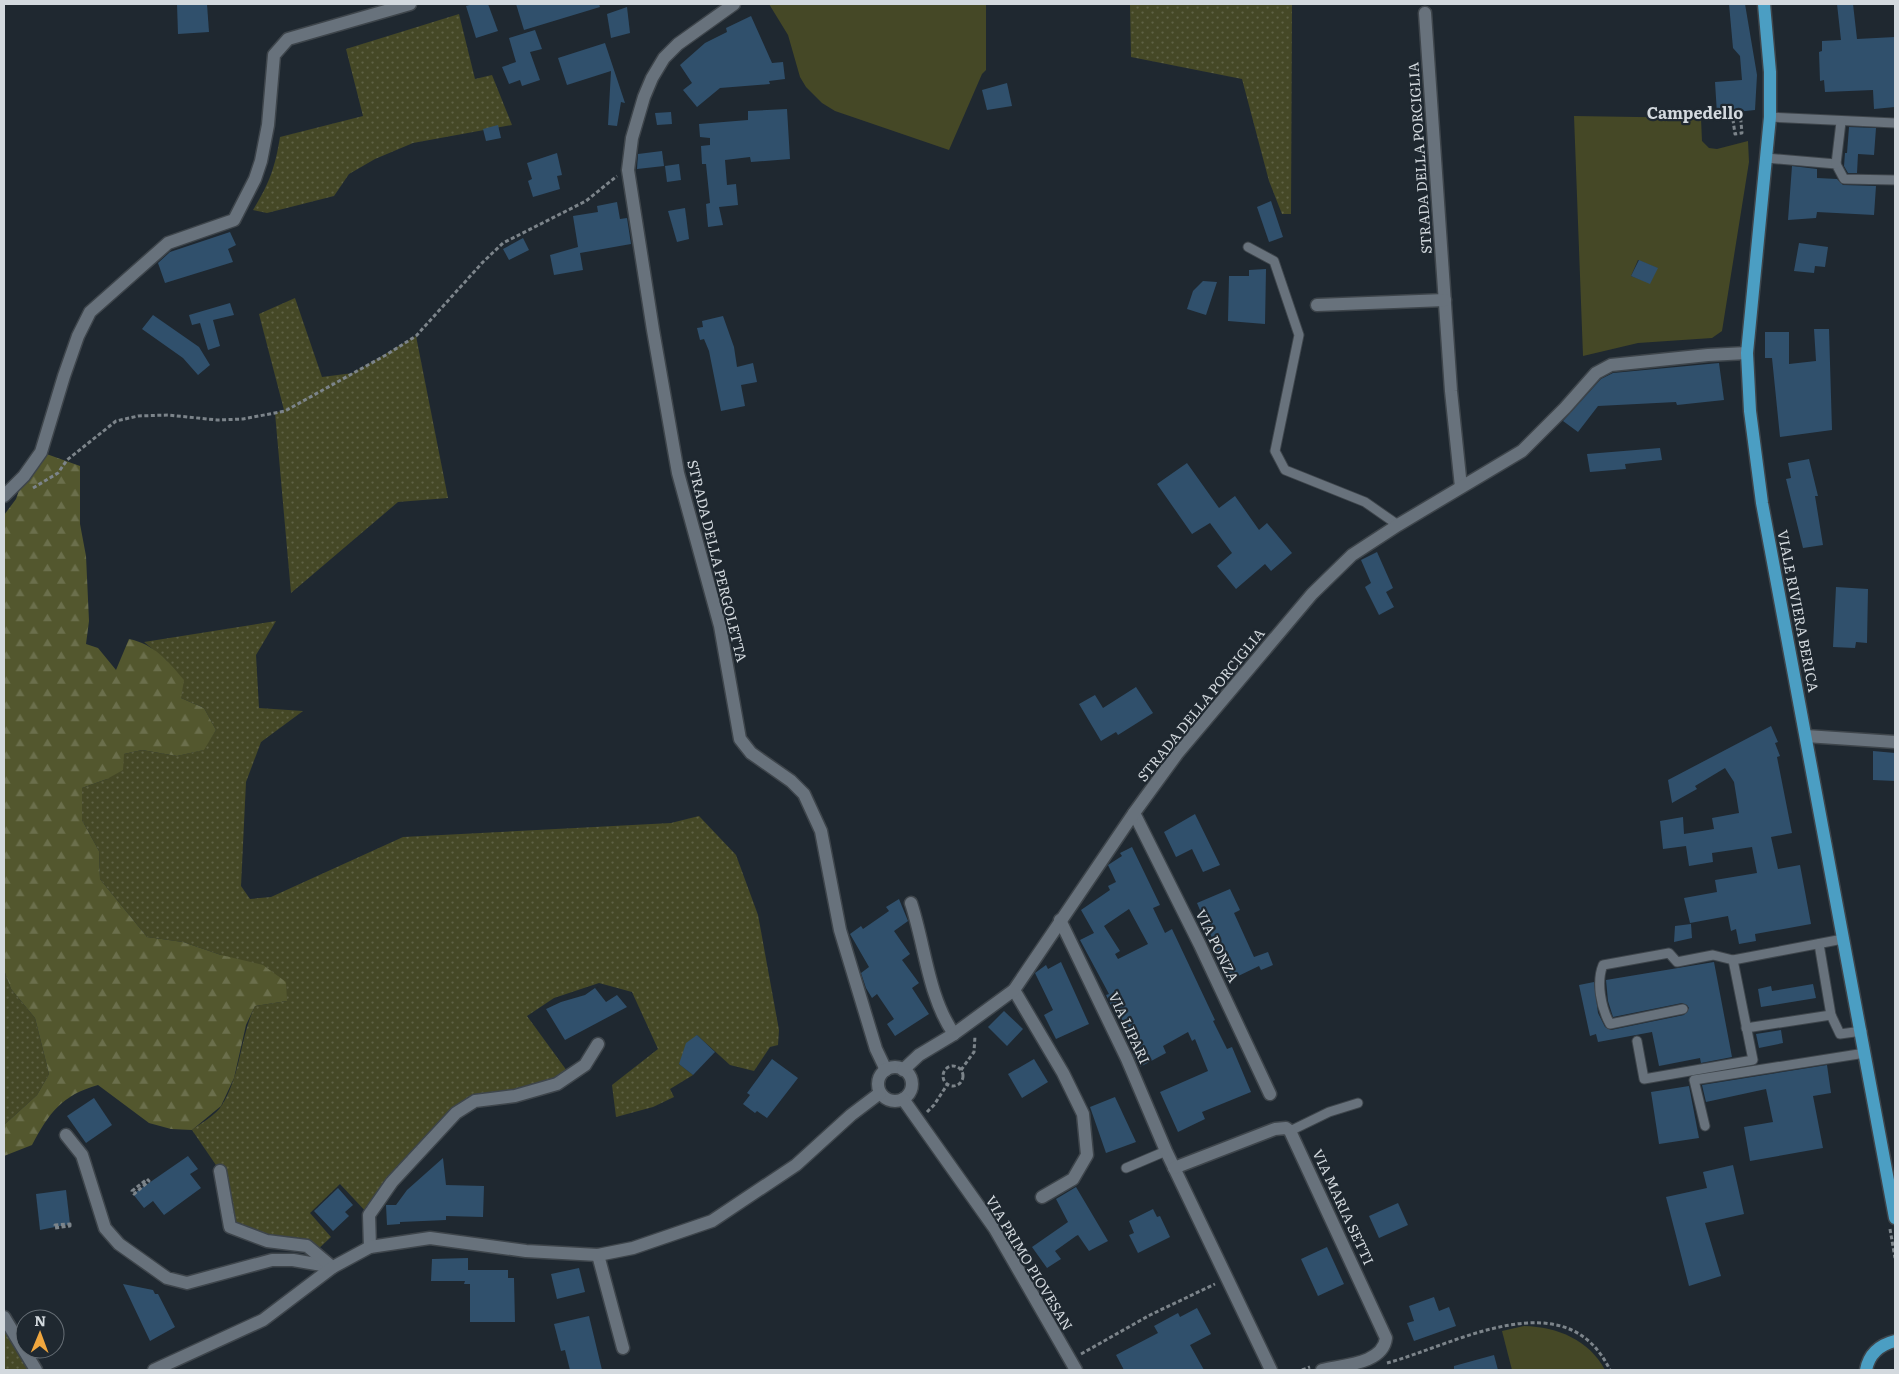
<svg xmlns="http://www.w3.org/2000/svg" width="1899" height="1374" font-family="Literata,serif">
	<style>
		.grass { fill: url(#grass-dots) }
		.forest { fill: url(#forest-firs) }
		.green { fill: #454826; fill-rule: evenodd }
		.building { fill: #30506c; fill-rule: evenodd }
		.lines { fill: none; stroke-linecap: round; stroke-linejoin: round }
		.service-casing { stroke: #3e454b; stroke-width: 11 }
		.minor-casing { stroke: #3e454b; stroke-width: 15 }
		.primary-casing { stroke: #3e454b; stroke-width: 15 }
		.path { stroke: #7c848a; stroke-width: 3; stroke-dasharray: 4 2.5; stroke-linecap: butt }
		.service { stroke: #68727c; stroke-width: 9 }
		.minor { stroke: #68727c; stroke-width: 12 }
		.primary { stroke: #4b9ec3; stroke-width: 12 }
		.labels { text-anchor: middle; stroke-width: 4.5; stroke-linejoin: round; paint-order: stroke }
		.street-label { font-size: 14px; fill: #d3d9de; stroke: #1f2830 }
		.quarter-label { font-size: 16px; font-weight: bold; fill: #d3d9de; stroke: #1f2830 }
	</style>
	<defs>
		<pattern id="grass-dots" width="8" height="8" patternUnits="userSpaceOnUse" patternTransform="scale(1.25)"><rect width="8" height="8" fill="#454826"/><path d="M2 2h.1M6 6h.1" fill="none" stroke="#5f6245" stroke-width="1.8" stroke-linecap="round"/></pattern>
		<pattern id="forest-firs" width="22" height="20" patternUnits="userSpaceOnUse" patternTransform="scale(1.25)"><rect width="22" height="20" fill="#53572e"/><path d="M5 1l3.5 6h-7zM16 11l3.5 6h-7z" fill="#6b6f4c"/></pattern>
	</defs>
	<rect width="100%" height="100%" fill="#1f2830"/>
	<g class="grass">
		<polygon points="1130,4 1292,4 1291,214 1282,214 1269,181 1242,79 1131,57"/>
		<path d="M459,14L475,79L492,75L512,125L413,143L375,159L349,174L334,196L267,213L253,210C269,184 275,168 280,137L363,116L346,49Z"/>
		<polygon points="295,298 322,377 353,373 416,336 448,498 398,502 291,593 275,413 284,410 259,314"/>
		<path d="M276,621L256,655L259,708L303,711L261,742L246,782L241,886L250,899L271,897L403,837L671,823L699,816L736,855L758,915L779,1030L778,1045L770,1047L754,1071L730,1065L697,1035L679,1064L693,1075L670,1089L674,1097L653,1107L616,1117L612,1085L658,1049L632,992L599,983L554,998L527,1016L570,1075L475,1101L369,1215L340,1184L310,1213L331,1237L315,1252L230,1227L220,1171L192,1130C201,1123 216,1115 222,1105C241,1075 240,1037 255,1006L287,1001L221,955L183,942L147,937L100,879L99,851L82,820V788L107,779L124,754L142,750L177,756L203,750L216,730L204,708L181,698L167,661L144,642Z"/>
		<polygon points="4,970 11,989 35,1018 49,1074 37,1095 4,1125"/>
		<polygon points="4,1317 36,1370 4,1370"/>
	</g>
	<path class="forest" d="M41,452L80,466V524L86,556L89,621L86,644L98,648L116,670L129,639C154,644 168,661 184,680L181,698L204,708L216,730L204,750L177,756L142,750L124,754L123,770L107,779L82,788V820L99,851L100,879L147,937L183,942L221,955L263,965L286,982L287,1001L255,1006L246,1025L234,1078L221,1106L192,1130L171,1129L149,1123L98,1085C62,1095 49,1113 32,1145L4,1156V1125L37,1095L49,1074L35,1018L11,989L4,970V515L16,499L24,476Z"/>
	<g class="green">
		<polygon points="769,4 986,4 986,70 982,74 949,150 835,111 822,103 806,87 800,77 788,35"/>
		<path d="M1574,116L1701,118L1702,141L1709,148L1717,149L1748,141L1749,162L1722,331L1712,338L1638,343L1583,356ZM1638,260L1657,268L1650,283L1631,276Z"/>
		<path d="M1524,1326C1558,1327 1589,1340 1605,1370H1512L1502,1331Z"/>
	</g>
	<g class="building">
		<polygon points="177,4 207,4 209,32 178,34"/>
		<polygon points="473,4 488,4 498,31 476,38 466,6"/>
		<polygon points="516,4 599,4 600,7 524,30"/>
		<polygon points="1729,4 1745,4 1757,75 1755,110 1717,114 1715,82 1742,80 1740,56 1733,48"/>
		<polygon points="1837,4 1853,4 1857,39 1895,37 1895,107 1874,109 1873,90 1825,92 1824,80 1820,81 1819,52 1822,51 1822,41 1841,40"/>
		<polygon points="627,7 630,33 611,38 607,14"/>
		<polygon points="751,16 772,63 783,62 785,79 769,81 770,84 720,88 697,107 683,90 692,83 680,65 705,43 727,32 726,28"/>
		<polygon points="535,30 542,49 530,52 540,80 522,86 520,80 509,84 502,67 516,62 509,38"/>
		<polygon points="605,43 625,103 621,102 617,126 608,125 611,71 567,85 558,58"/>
		<polygon points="1007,83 1012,106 987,110 982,90"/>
		<polygon points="787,109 790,159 751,162 750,157 725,160 727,185 736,184 738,205 719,207 723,225 708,227 706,204 710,203 706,164 702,164 701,146 710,145 710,138 700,137 699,124 748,120 748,111"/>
		<polygon points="671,112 672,124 657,125 655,113"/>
		<polygon points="498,125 501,138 486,141 483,129"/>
		<polygon points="1849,127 1876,128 1874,155 1858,154 1857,173 1848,173 1844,166 1845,153 1851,153 1847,153"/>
		<polygon points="662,151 664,166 637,169 638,154"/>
		<polygon points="557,153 562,175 557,176 560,189 533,197 528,181 532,179 527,163"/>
		<polygon points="679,164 681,180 667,182 665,166"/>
		<polygon points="1792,166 1817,169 1817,178 1837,179 1843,185 1876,186 1874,215 1817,212 1816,218 1788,220"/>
		<polygon points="1271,201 1283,237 1269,242 1257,207"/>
		<polygon points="617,202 620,219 627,218 631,244 580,253 583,270 554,275 550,255 578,247 573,216 598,212 597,206"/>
		<polygon points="685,208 689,239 677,242 668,211"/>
		<polygon points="230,232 236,245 228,249 233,262 165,283 158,263 170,252"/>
		<polygon points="523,238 529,250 509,260 503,249"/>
		<polygon points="1799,243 1828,247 1825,267 1815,266 1814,273 1794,271"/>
		<polygon points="1639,260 1658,268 1650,284 1631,276"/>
		<polygon points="1266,269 1265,324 1228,321 1229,276 1249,276 1249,270"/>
		<polygon points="1203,281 1217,282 1206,315 1187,309 1193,291"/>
		<polygon points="230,303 234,315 213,320 220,346 208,350 200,323 192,325 189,315"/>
		<polygon points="153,315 199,347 210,365 198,375 183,358 142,329"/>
		<polygon points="723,316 734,347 737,367 753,363 757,382 741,385 745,406 721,411 709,351 704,339 700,340 697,328 703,327 702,321"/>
		<polygon points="1814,329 1829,329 1832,430 1780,437 1772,358 1765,358 1765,332 1789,332 1789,364 1816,361"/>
		<polygon points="1719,363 1724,400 1677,405 1676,402 1598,406 1578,432 1563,421 1601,379 1613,373"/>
		<polygon points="1660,448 1662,460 1625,464 1626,469 1590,472 1587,454"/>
		<polygon points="1809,459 1818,496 1815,496 1823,545 1803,548 1786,479 1791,478 1788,463"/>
		<polygon points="1187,463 1219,508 1235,496 1259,530 1267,523 1292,553 1271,571 1265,564 1236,589 1217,566 1232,553 1210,523 1192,534 1157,484"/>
		<polygon points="1377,552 1393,588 1386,592 1394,607 1379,615 1365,587 1371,583 1361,560"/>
		<polygon points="1836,587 1868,589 1867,643 1856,642 1855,648 1833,647"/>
		<polygon points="1136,687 1153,713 1118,735 1116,732 1101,741 1079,704 1095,695 1103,708"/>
		<polygon points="1771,726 1778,742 1775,743 1780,756 1777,757 1792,833 1771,837 1778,869 1800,865 1811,924 1755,934 1756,941 1739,944 1736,929 1731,931 1728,916 1690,923 1684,898 1717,892 1715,880 1757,873 1752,847 1712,853 1713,862 1689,866 1686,846 1663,849 1660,821 1683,817 1684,834 1714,829 1712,818 1739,813 1734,782 1725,768 1695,786 1697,789 1672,803 1668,780"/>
		<polygon points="1873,751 1895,753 1895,781 1873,780"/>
		<polygon points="1195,814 1220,865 1203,872 1192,849 1176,857 1164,832"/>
		<path d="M1132,847L1160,905L1153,908L1165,933L1172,929L1215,1020L1213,1021L1227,1049L1232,1047L1251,1092L1202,1112L1205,1119L1178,1132L1160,1092L1208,1071L1195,1039L1192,1041L1188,1032L1163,1046L1166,1053L1140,1067L1133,1054L1138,1051L1121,1018L1118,1020L1106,995L1109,994L1080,940L1094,933L1081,910L1110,890L1108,886L1116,882L1108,865L1122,856L1120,853ZM1129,909L1148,944L1118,959L1115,954L1120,951L1104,926Z"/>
		<polygon points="1230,889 1240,910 1234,913 1254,957 1268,952 1273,965 1261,970 1259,966 1230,980 1197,903"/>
		<polygon points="899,899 908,921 894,931 910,954 902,960 919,983 912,988 929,1014 895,1036 887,1024 894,1019 877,994 872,998 866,988 861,973 869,967 850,934 861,926 863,929 889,911 886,907"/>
		<polygon points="1691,924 1692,938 1674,942 1675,926"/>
		<polygon points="1061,962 1089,1024 1056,1039 1044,1015 1053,1010 1035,973 1046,965 1048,969"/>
		<polygon points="1714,962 1732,1057 1701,1063 1700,1058 1659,1066 1652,1032 1598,1042 1596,1034 1590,1036 1579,985 1594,982 1598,1013 1605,1027 1611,1030 1684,1015 1689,1008 1687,1005 1682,1003 1613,1017 1608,1001 1606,980"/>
		<polygon points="1813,984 1816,998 1761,1007 1758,989 1771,986 1772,991"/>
		<polygon points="595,988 606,1002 617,995 627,1007 565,1040 546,1009 561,1002 585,995"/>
		<polygon points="1004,1011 1023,1029 1007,1046 988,1027"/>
		<polygon points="1781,1030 1783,1043 1759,1048 1756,1034"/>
		<polygon points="697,1035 715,1052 693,1075 679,1064 686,1043"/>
		<polygon points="772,1059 798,1078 767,1118 757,1111 755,1113 743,1104 750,1095 747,1093"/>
		<polygon points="1034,1059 1048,1082 1022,1098 1008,1074"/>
		<polygon points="1827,1065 1831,1093 1813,1096 1823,1148 1750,1161 1744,1127 1773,1122 1766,1089 1706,1102 1702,1085"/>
		<polygon points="1689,1086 1699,1138 1659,1144 1651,1092"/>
		<polygon points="1115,1097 1136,1142 1106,1153 1090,1107"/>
		<polygon points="94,1098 112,1125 86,1143 67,1116"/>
		<polygon points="188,1156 198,1169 190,1174 201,1188 164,1215 153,1201 144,1208 133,1194"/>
		<polygon points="443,1158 446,1185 484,1186 483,1217 446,1216 446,1220 400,1222 400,1224 387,1225 386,1205 396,1205 407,1190"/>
		<polygon points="1733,1165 1744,1214 1705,1223 1721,1276 1689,1286 1666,1197 1707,1188 1703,1172"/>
		<polygon points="1076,1187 1108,1241 1089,1251 1078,1235 1076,1236 1055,1251 1061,1259 1047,1268 1032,1247 1068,1222 1056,1199"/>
		<polygon points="338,1188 353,1205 345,1212 349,1216 333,1231 314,1211"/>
		<polygon points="66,1190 70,1224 40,1230 36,1194"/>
		<polygon points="1398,1203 1408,1225 1379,1238 1369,1216"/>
		<polygon points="1153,1209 1157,1217 1160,1216 1170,1237 1138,1253 1129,1235 1134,1233 1129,1221"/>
		<polygon points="1327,1247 1344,1284 1318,1296 1301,1259"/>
		<polygon points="468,1258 468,1270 508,1270 508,1278 514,1278 515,1322 470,1322 470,1284 464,1284 465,1281 431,1281 432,1259"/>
		<polygon points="579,1268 585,1292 557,1299 551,1274"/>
		<polygon points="123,1284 153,1290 155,1294 158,1294 175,1327 150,1341"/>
		<polygon points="1434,1297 1439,1311 1449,1307 1456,1326 1414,1341 1407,1323 1414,1321 1409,1306"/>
		<polygon points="1197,1308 1211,1334 1190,1345 1204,1370 1124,1370 1116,1355 1158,1333 1154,1326 1178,1313 1180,1317"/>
		<polygon points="589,1316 602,1370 570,1370 565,1350 561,1351 554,1324"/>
		<polygon points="1494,1355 1498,1370 1454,1370 1454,1366"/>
	</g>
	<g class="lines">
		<g class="service-casing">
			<g id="service">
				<polyline points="1770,117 1895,123"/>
				<polyline points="1766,158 1836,164 1844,179 1895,180"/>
				<polyline points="1836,164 1841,122"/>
				<polyline points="1248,247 1274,261 1299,335 1275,451 1285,470 1365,502 1398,525"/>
				<polyline points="1819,944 1831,1015 1840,1034 1862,1031"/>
				<path d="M1683,1009L1610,1024C1601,1008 1596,982 1603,965L1669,953L1677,962L1713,955L1733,960"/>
				<polyline points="1746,1028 1831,1015"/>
				<polyline points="1637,1041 1644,1079 1753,1060 1733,960 1843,939"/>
				<polyline points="1705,1126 1694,1080 1865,1053"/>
				<polyline points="1290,1131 1329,1112 1358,1103"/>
				<polyline points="1126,1168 1166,1151"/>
			</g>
		</g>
		<g class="minor-casing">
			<g id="minor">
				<polyline points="734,4 678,44 664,58 652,78 644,97 632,138 628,170 653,330 678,473 720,626 740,739 751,753 791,781 804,794 821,831 840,930 876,1049 886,1070"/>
				<polyline points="1425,13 1451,391 1461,487"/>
				<polyline points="1317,305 1445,300"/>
				<polyline points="4,496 24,476 41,452 64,376 78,336 90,312 168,243 234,220 255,179 261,161 268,125 274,55 288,39 410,4"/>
				<polyline points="1806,736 1895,742"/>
				<polyline points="1134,813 1200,945 1270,1094"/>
				<path d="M911,903C925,945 928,997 954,1034"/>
				<polyline points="1060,920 1127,1059 1166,1151 1271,1370"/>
				<polyline points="1014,990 1063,1073 1083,1114 1087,1155 1073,1179 1042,1197"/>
				<circle cx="895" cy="1084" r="17"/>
				<polyline points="903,1070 919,1055 954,1034 1014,990 1134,813 1177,754 1312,594 1352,555 1398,525 1522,451 1565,408 1596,373 1611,365 1708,355 1747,353"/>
				<polyline points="903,1099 995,1229 1076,1370"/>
				<polyline points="66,1135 82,1155 105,1228 119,1244 167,1278 187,1283 272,1260 293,1260 333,1267"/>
				<path d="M1174,1168L1275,1129L1286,1128L1290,1131L1386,1338C1383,1364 1343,1365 1322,1370"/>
				<polyline points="220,1171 230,1227 267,1241 307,1246 331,1266"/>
				<polyline points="370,1247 369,1215 392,1182 456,1113 475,1101 515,1096 557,1084 585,1065 598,1044"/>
				<polyline points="598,1255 623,1348"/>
				<polyline points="4,1317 36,1370"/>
				<polyline points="154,1370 263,1320 333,1267 370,1247 430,1238 526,1251 598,1255 633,1248 712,1221 796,1165 851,1115 880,1093"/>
			</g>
		</g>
		<g class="primary-casing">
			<g id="primary">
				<polyline points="1764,4 1770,72 1770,117 1747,353 1750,411 1762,503 1895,1218"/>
				<path d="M1866,1370C1869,1354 1879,1345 1895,1341"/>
			</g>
		</g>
		<g class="path">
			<polygon points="1740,112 1742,133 1735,134 1732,113"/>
			<polyline points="33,488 58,473 67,460 116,421 138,416 168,415 217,420 243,419 285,411 386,355 416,336 483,262 503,243 586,201 617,176"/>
			<circle cx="953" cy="1076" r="10"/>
			<polyline points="961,1070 974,1052 975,1036"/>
			<polyline points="927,1112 934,1105 947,1085"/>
			<polygon points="147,1179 149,1181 134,1194 132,1191"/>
			<polygon points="70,1224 70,1226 55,1228 55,1225"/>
			<polyline points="1890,1229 1895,1258"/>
			<polyline points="1081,1354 1150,1315 1215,1284"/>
			<path d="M1387,1363C1457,1344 1566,1279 1610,1370"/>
			<polyline points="1302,1370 1310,1367"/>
		</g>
		<use href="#service" class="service"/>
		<use href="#minor" class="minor"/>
		<use href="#primary" class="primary"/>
	</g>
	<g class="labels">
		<g class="street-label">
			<text transform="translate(1420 158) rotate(-94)" y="5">STRADA DELLA PORCIGLIA</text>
			<text transform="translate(717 561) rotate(76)" y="5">STRADA DELLA PERGOLETTA</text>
			<text transform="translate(1798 611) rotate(79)" y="5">VIALE RIVIERA BERICA</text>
			<text transform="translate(1201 705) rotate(-51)" y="5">STRADA DELLA PORCIGLIA</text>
			<text transform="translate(1217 946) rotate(64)" y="5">VIA PONZA</text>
			<text transform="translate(1129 1028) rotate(65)" y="5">VIA LIPARI</text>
			<text transform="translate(1343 1207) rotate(65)" y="5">VIA MARIA SETTI</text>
			<text transform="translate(1029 1263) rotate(59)" y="5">VIA PRIMO PIOVESAN</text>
		</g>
		<g class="quarter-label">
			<text x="1695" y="119">Campedello</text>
		</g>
	</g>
	<rect width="1899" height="1374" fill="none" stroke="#d3d9de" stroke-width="10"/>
	<g transform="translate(40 1334) rotate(1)"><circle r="24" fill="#1f2830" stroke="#676f76"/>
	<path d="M0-4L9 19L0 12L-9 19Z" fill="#f0a63e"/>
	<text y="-8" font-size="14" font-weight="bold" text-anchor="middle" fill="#d3d9de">N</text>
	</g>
</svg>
